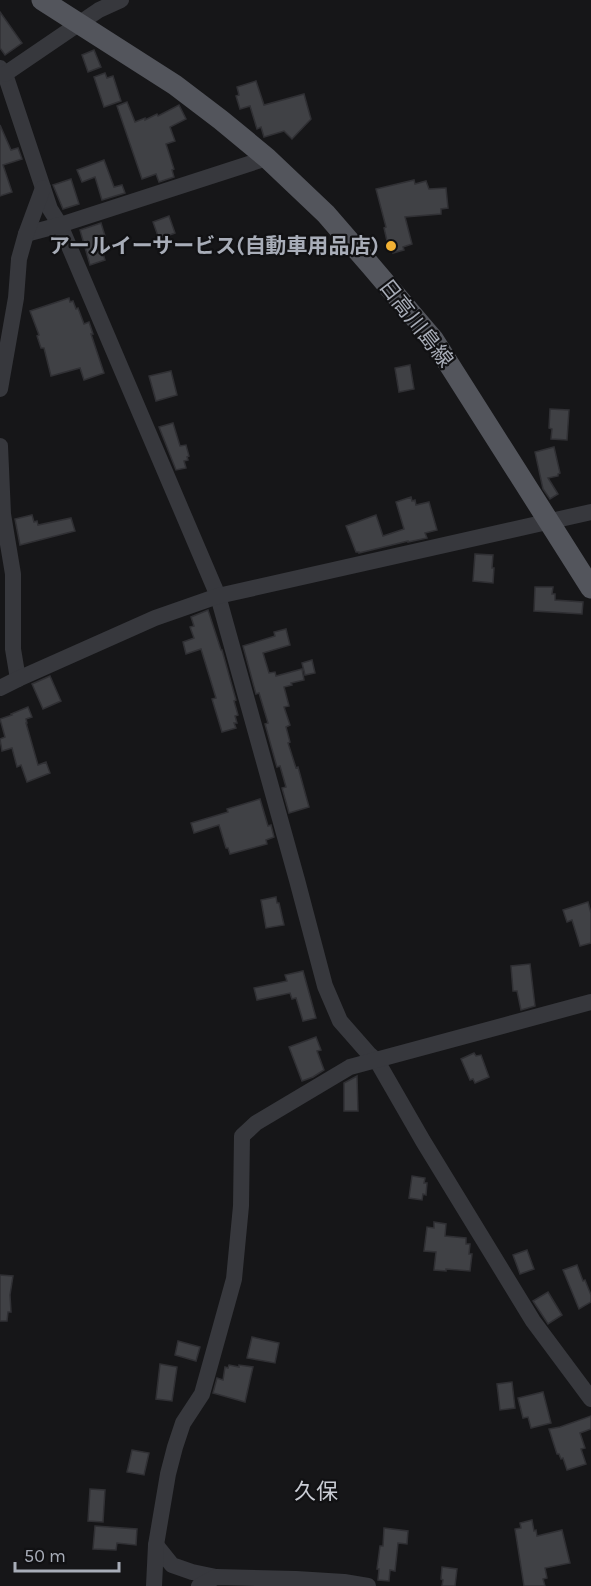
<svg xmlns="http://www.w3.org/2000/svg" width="591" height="1586" font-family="Karla,'Noto Sans JP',sans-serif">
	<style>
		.building { fill: #404145; stroke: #303034; stroke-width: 1.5 }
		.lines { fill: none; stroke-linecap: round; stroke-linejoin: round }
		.minor { stroke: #37383d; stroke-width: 16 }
		.major { stroke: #53555c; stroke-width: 21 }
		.poi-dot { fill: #f2b134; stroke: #111113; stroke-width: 2 }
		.labels { text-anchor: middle; stroke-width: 4.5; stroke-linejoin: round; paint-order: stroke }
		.poi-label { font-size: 21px; font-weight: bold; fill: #a8adb8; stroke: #111113; text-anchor: end }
		.street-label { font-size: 21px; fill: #a8adb8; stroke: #111113 }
		.neighbourhood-label { font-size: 22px; fill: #c9ccd4; stroke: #111113 }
	</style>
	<rect width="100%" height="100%" fill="#161618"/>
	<g class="building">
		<polygon points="0,12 22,43 5,55 0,48"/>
		<polygon points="94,50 101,67 88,72 82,55"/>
		<polygon points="105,73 107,78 113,76 121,101 104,107 94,77"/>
		<polygon points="256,81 264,105 304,94 311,119 292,139 284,131 264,137 261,127 257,129 250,106 240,109 236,96 239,95 237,87"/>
		<polygon points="127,102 135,122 145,118 145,120 157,114 158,116 179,105 186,119 170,127 175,141 166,144 174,169 172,170 174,177 159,182 156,174 142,179 117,106"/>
		<polygon points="0,125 11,150 18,148 22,159 3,165 12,192 0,196"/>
		<polygon points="104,160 114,187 122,185 125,193 102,200 95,177 82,182 77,170"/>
		<polygon points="71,179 79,204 63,209 53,185"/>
		<polygon points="414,180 415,184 426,181 429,189 446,188 448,208 441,209 441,214 405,217 412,244 403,247 404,250 393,253 390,240 387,241 384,228 386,227 376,189"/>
		<polygon points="169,216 175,233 159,239 153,222"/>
		<polygon points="101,223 105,236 98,238 105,260 90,265 80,230"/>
		<polygon points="69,298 70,302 73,301 76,309 78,308 84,324 89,322 93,334 91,334 104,373 84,380 80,368 51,376 44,348 41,348 37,336 39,335 30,311"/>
		<polygon points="410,365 414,389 399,392 395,368"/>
		<polygon points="171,371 177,395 156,401 149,376"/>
		<polygon points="550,409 569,410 567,440 551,439 552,429 549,428"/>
		<polygon points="173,423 180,446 186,445 189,456 187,457 188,460 184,461 186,468 176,470 159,427"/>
		<polygon points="554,447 560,473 558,474 558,476 548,478 558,494 550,499 543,489 535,452"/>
		<polygon points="411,497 412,501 415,500 416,505 429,502 437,530 425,533 427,538 408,542 408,541 359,553 359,552 356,552 346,526 376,515 383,536 404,529 396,502"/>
		<polygon points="32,515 34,522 37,521 38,525 71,518 75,531 20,545 15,519"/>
		<polygon points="475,554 493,555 492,568 494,568 493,583 473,581"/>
		<polygon points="535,587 553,587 552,594 555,594 555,600 583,602 582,614 534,611"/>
		<polygon points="208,610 221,650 222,650 236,700 234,701 238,715 235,716 237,723 234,723 236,728 222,732 212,699 216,698 201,649 186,654 183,642 194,638 190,627 194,626 191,617"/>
		<polygon points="286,629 290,645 263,653 269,673 275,672 276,676 302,669 304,680 291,683 292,685 284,687 289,706 284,707 290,725 286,727 290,742 288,743 296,768 298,767 309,807 289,813 282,788 286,787 280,766 277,767 275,760 265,724 268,723 259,693 256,694 243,646 275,636 274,632"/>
		<polygon points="312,660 315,673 305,675 302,663"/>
		<polygon points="50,676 61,701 43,709 32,684"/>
		<polygon points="28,707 32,717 26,719 27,723 26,723 38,765 46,762 50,773 27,782 21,765 17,767 12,748 2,751 0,739 5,737 0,719 12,715 11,714"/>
		<polygon points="260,799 268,826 271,825 274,837 266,840 267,844 230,854 228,848 226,848 219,825 194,833 191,823 228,812 227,809"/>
		<polygon points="276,897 277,903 279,903 284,925 266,928 261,900"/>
		<polygon points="588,902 591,913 591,943 580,946 572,920 567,922 563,910"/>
		<polygon points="530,964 535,1006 521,1010 517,991 513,991 511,966"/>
		<polygon points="303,971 316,1018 303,1021 296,998 292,999 290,993 257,1000 254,988 287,981 285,975"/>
		<polygon points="316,1037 321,1050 317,1051 324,1070 313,1077 302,1081 289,1047"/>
		<polygon points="474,1053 476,1056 481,1055 489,1077 475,1083 473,1079 470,1080 461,1059"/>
		<polygon points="357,1076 358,1111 344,1111 344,1083"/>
		<polygon points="412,1176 425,1178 424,1183 427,1183 426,1195 423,1194 422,1200 409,1198"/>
		<polygon points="434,1222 446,1224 445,1236 466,1238 466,1244 470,1244 469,1254 472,1254 470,1271 446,1269 446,1271 434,1270 436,1252 424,1251 427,1227 434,1228"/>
		<polygon points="527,1250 534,1269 520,1274 513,1255"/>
		<polygon points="577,1265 583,1281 585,1280 591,1295 591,1302 579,1309 563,1270"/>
		<polygon points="0,1275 13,1276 10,1295 11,1312 8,1312 7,1321 0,1321"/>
		<polygon points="548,1292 562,1315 548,1324 533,1301"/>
		<polygon points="252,1337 279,1343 275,1363 247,1358"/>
		<polygon points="178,1341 200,1347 196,1361 175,1355"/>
		<polygon points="160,1364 177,1367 172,1401 156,1399"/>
		<polygon points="229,1365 239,1367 239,1365 253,1367 245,1402 213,1393 217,1378 223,1380 225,1367 228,1368"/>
		<polygon points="512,1382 515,1408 500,1410 497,1384"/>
		<polygon points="543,1392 551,1423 531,1428 528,1417 523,1418 518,1398"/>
		<polygon points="591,1416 591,1429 580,1433 585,1448 581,1449 586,1464 567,1470 563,1458 561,1459 559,1454 557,1454 549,1429 560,1427"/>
		<polygon points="132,1450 149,1453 144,1475 127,1472"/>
		<polygon points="90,1489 105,1490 103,1522 88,1521"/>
		<polygon points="532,1520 534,1531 536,1530 537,1536 562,1530 570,1563 545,1568 547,1578 543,1579 545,1586 524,1586 515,1529 521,1528 520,1523"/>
		<polygon points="95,1526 137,1529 136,1545 117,1543 116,1550 93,1549"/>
		<polygon points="384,1528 408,1531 407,1544 398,1543 395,1571 390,1570 389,1581 378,1580 379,1569 377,1569 380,1546 383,1546"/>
		<polygon points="442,1567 457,1569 455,1586 442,1586 443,1580 441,1579"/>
	</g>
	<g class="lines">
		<g class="minor">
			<polyline points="0,68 5,74 50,209 60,225 83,279 218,596 297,880 325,986 340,1021 369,1054 377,1061 423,1141 533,1321 591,1399"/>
			<polyline points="5,74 99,10 121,0"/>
			<polyline points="26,234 60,225 267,158"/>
			<polyline points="0,389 16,298 19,259 26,234 43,188"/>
			<polyline points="0,446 3,514 13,574 13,649 18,679"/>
			<polyline points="0,688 18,679 155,618 218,596 591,512"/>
			<polyline points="156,1545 172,1565 192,1572 216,1577"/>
			<polyline points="154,1586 156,1545 168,1474 175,1447 183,1423 202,1394 234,1279 241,1206 242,1136 256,1123 350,1067 591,1002"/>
			<polyline points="199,1586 216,1577 296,1579 344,1582 368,1586"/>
		</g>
		<polyline class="major" points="42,0 175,85 221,120 267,158 326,214 371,266 433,339 591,588"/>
	</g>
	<circle class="poi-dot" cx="391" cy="246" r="6"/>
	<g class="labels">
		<g class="poi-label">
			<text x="379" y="253">アールイーサービス(自動車用品店)</text>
		</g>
		<g class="street-label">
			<text transform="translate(416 323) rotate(52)" y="7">日高川島線</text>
		</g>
		<g class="neighbourhood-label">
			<text x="316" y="1499">久保</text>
		</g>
	</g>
	<path d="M15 1562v9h104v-9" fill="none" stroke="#a8adb8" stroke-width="3"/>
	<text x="24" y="1562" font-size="18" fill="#a8adb8" stroke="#111113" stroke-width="4.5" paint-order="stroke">50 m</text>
</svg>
